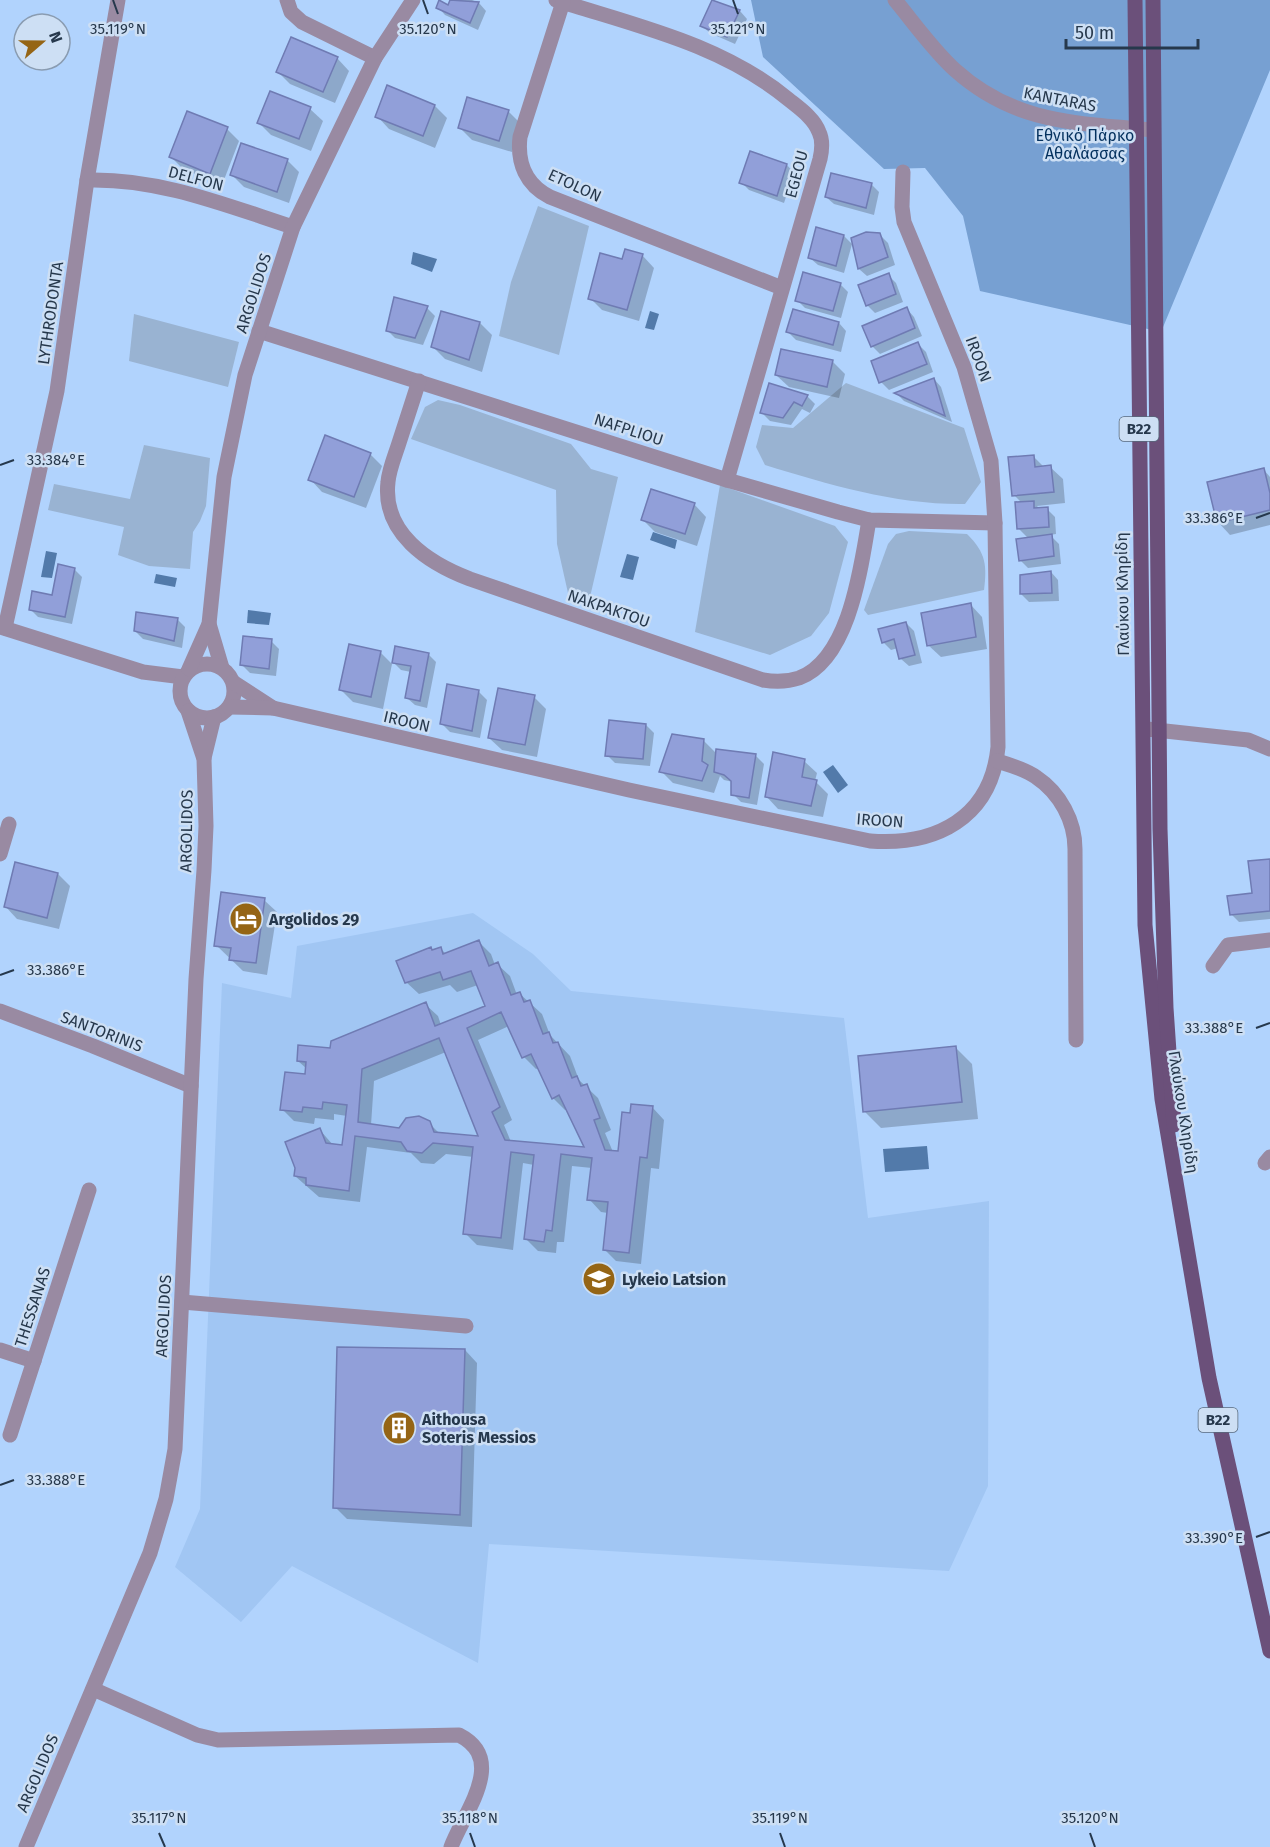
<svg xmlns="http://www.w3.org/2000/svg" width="1270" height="1847" font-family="'Fira Sans',sans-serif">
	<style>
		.built { fill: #a1c6f3 }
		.green { fill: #99b3d2 }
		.forest { fill: #77a0d2 }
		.water { fill: #527aaa }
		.shadow { fill: #0003; fill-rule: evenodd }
		.building { fill: #919fd9; stroke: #6f7bb3; stroke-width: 1.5; fill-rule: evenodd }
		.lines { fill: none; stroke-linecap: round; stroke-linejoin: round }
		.minor { stroke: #998aa2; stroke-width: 15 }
		.major { stroke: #6b507a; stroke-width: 15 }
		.ticks { fill: none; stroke: #26384c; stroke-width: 2 }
		.labels { text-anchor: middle; stroke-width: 5; stroke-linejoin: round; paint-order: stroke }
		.shield { fill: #cddff4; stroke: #586a7e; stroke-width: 1.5 }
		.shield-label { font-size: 15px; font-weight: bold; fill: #26384c }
		.street-label { font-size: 16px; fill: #26384c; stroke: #cddff4 }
		.park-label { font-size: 16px; fill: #04315e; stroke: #cddff4 }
		.poi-label { font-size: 16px; font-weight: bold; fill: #26384c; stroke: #cddff4; text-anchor: start }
		.ticks-label { font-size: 15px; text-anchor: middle; fill: #26384c; stroke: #cddff4; stroke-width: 5; stroke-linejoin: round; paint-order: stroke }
	</style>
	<rect width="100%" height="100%" fill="#b1d3fd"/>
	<polygon class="built" points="473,913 533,954 571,991 844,1018 868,1218 989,1201 988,1486 949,1571 489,1544 478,1663 292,1566 241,1622 175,1567 200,1509 222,983 291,998 297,946"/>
	<g class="green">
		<polygon points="538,206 589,226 559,355 499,336 511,282"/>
		<polygon points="134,314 239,342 228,387 129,361"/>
		<path d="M846,383L964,428L981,482L965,504C897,505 830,485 765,465L756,447L762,425L793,428Z"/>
		<polygon points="438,400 460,405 571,444 591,469 618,477 590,597 568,593 557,544 556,490 411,439 425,407"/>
		<polygon points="144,445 210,458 206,506 200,521 193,532 190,569 149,566 118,555 124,527 48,510 54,484 130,499"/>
		<polygon points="720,485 835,526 848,542 829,613 811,636 770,655 695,632"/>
		<path d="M909,531L967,534C986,553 987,565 984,590L868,615L864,610L888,544L896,534Z"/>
	</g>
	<polygon class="forest" points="751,0 1270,0 1270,70 1161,332 980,291 963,216 925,168 884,169 763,57"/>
	<g class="water">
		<polygon points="413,252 437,259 432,272 411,264"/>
		<polygon points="650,311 659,314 654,330 645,328"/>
		<polygon points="653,532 677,540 675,549 650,540"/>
		<polygon points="46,551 57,553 52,578 41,577"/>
		<polygon points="627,554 639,557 633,580 620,577"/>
		<polygon points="156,574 177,578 175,587 154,583"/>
		<polygon points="248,610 271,613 269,625 247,623"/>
		<polygon points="833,765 848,785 838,793 823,772"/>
		<polygon points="927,1146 929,1169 885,1172 883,1149"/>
	</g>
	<g class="shadow">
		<polygon points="452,0 472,0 479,3 486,11 478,30 445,15 438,7 449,7"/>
		<polygon points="713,0 740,11 747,19 735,44 710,33 702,26"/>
		<polygon points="337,58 349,71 335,103 290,84 278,72"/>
		<polygon points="388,87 435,106 447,118 435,148 389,129 377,116"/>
		<polygon points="270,93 310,109 323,121 311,151 271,135 259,123"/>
		<polygon points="508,111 520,123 512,152 472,140 460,128"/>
		<polygon points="227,129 239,141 222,185 183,169 171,157"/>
		<polygon points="287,160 299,172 289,203 244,187 232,175"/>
		<polygon points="787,165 794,173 784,203 749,190 741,182"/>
		<polygon points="871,184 879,192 874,215 834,204 826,197"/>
		<polygon points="880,235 888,243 895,265 867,276 859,269 853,239"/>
		<polygon points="844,236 852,244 844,273 818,265 810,258"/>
		<polygon points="642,255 654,268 639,321 602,310 590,298"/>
		<polygon points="888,275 896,283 903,302 875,313 867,305"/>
		<polygon points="840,284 848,292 841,318 805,308 797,300"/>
		<polygon points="427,308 435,316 423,345 395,338 387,330"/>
		<polygon points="907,309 914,317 922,336 880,354 872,346"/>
		<polygon points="480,323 492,335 482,372 445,359 433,347"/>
		<polygon points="839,323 846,331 841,352 796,340 788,332"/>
		<polygon points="918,344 926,352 933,372 889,390 881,382"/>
		<polygon points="782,350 833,362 845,374 839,398 789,387 776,375"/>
		<polygon points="934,379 941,387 952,422 904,401 897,394"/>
		<polygon points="807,396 815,404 810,413 802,409 791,425 770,421 762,413"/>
		<polygon points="370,454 382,466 366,508 322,492 310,479"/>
		<polygon points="1033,456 1044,467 1050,467 1063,479 1065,503 1037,506 1040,509 1047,509 1055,517 1056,534 1050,535 1059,544 1061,564 1028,568 1020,560 1029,539 1019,529 1022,503 1014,495"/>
		<polygon points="1264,470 1270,477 1270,525 1230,535 1218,522"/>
		<polygon points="694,504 706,517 697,546 655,532 643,520"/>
		<polygon points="74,569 82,577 72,624 38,617 30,609 53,597"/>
		<polygon points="1051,572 1058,580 1059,601 1029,602 1021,594"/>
		<polygon points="970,604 982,617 987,649 941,657 928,645"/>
		<polygon points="177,619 185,627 182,648 143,639 135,631"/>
		<polygon points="906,623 914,631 922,663 909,666 901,659 898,648 891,650 883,642"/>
		<polygon points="271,641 279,649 276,676 250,673 242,665"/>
		<polygon points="380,652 392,664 383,709 353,702 341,690"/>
		<polygon points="428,654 436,662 427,708 415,705 407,698 411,672 401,670 393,662"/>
		<polygon points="479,692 487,700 480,738 450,732 442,724"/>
		<polygon points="534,697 546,709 537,757 502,750 489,738"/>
		<polygon points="646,725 654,733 650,766 615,763 607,755"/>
		<polygon points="703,740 717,754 718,751 756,756 764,764 757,805 741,802 733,794 733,782 724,780 720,776 714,793 673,783 661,771"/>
		<polygon points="804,761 817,773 815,781 828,794 823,817 778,809 766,796"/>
		<polygon points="1270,860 1270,919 1239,922 1231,914 1254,894"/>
		<polygon points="58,874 70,886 59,929 17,919 5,906"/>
		<polygon points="264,900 277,912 267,975 243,971 216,945"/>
		<path d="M478,941L491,954L495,965L497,964L510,976L517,995L520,994L542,1014L550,1035L570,1056L579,1080L598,1098L611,1130L605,1133L613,1152L619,1153L631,1115L652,1107L664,1120L659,1169L651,1168L641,1264L616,1261L604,1249L608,1213L601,1212L589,1199L592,1168L572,1166L564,1242H557L556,1253L538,1251L526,1239L534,1165L523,1163L513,1250L477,1245L465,1233L474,1157L446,1154L434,1164L421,1163L411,1153L367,1147L360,1202L319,1197L295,1176L320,1130L333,1145L343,1147L347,1116L334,1114V1120L315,1118L314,1124L294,1121L282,1109L307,1076V1069L298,1061L332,1050L425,1004L438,1016L441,1025L487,1007L478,985L457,992L450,985L419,994L406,982L433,951L440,948L446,954ZM509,1026L524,1057L536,1069L539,1068L553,1098L565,1110L568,1109L587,1149L511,1142L504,1125L512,1120L478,1040ZM446,1052L481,1137L440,1134L429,1123L400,1129L371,1125L374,1081Z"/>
		<polygon points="955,1047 972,1064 978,1119 881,1128 865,1112"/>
		<polygon points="465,1350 477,1363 472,1527 347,1519 335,1507"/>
	</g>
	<g class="building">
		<polygon points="439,0 448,5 450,0 479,2 470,23 436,8"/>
		<polygon points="712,0 740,10 727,37 700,26"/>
		<polygon points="291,37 338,57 323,92 276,72"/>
		<polygon points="387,85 435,105 423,136 375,117"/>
		<polygon points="270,91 311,107 299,139 257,123"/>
		<polygon points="467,97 509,110 499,141 458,128"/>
		<polygon points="187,111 228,127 210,174 169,157"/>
		<polygon points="241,143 288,159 277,192 230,175"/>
		<polygon points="750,151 787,164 777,196 739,183"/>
		<polygon points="831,173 872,183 866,208 825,197"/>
		<polygon points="816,227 844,235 836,266 808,258"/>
		<polygon points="866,232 880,233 888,257 858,269 851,238"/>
		<polygon points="625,249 643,254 627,310 588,299 600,253 622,259"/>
		<polygon points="803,272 841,283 833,311 795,301"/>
		<polygon points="889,273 896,294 866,306 858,285"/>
		<polygon points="394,297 428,306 415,338 386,331"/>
		<polygon points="907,307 915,328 871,347 862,326"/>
		<polygon points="793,309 839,322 833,345 786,332"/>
		<polygon points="441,311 480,322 469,360 431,347"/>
		<polygon points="918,342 927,364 879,383 871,361"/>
		<polygon points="781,349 833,360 827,387 775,375"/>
		<polygon points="934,378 945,416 894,393"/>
		<polygon points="769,383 808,395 802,406 794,402 783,418 760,413"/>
		<polygon points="325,435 371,453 354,497 308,480"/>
		<polygon points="1034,455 1035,467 1051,465 1054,492 1012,496 1008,457"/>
		<polygon points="1264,468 1270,493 1270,510 1217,523 1207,482"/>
		<polygon points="651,489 695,503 685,534 641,520"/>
		<polygon points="1034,501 1034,508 1048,507 1049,527 1017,529 1015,502"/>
		<polygon points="1052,534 1054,556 1019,561 1016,539"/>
		<polygon points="58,564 75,568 65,617 29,610 32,591 52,595"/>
		<polygon points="1051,571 1052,593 1020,594 1020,575"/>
		<polygon points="971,603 976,637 927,646 921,613"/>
		<polygon points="136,612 178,618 174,641 134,631"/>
		<polygon points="906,622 915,655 899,659 894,639 882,643 878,629"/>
		<polygon points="243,636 272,639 269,669 240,665"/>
		<polygon points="349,644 381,651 371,697 339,690"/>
		<polygon points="395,646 429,653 420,701 405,698 411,666 392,663"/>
		<polygon points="447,684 479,690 472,731 440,724"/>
		<polygon points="498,688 535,695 525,745 488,738"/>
		<polygon points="609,720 646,724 643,759 605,756"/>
		<polygon points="672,734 704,739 702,761 708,765 702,781 659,772"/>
		<polygon points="716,749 756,754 749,798 731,795 731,781 724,775 714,772"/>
		<polygon points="773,752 805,759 802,777 817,780 811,806 765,797"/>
		<polygon points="1270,859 1270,911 1230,915 1227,896 1252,893 1248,861"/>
		<polygon points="15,862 58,873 47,918 4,907"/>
		<polygon points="221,892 265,898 256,963 229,960 231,948 214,946"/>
		<path d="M479,940L489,966L498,962L511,995L520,992L524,1002L530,1000L543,1034L549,1032L553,1043L558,1042L572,1078L577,1076L581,1086L587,1084L600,1118L594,1120L605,1150L618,1151L622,1112L630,1113L631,1104L653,1106L647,1158L640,1157L629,1253L603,1250L608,1202L587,1200L592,1158L561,1154L552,1231L546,1230L544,1242L524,1239L534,1155L511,1152L501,1238L463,1234L473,1147L433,1143L422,1153L407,1151L401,1142L355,1136L349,1191L306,1185V1178L294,1176L295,1168L285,1142L320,1128L326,1143L342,1145L347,1105L323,1102L322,1109L303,1107L302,1112L280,1110L285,1072L305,1074L306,1062L297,1061L298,1045L330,1048L331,1041L426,1002L435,1026L485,1006L471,971L443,980L440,972L405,983L396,961L431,947L432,950L441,947L443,954ZM501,1012L522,1058L531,1054L552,1099L559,1095L584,1147L505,1140L492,1112L500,1107L467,1028ZM439,1038L478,1136L434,1132L430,1121L419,1116L406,1118L399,1128L358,1122L362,1069Z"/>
		<polygon points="956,1046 962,1102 863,1112 858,1056"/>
		<polygon points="337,1347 465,1349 460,1515 333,1508"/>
	</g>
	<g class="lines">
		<g class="minor">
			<polyline points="287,0 291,12 302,22 375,58"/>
			<path d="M556,0C637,26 721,44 788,99C799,108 814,118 819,132C823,140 822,150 820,159L727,480"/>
			<path d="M895,0C914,23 933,50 955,70C1015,124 1077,123 1153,130"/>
			<path d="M563,2L520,137C517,163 526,185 550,197L782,288"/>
			<path d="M87,180C159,178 225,205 293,227"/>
			<polyline points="259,331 727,480 838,512 869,520 995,523"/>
			<path d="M419,381C412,402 405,424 398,446C394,458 389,470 388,482C382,533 428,563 470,579L763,680C775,682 787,682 799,678C850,659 861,566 869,520"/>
			<polyline points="209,624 222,668"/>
			<polyline points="0,627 143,672 183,677"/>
			<polyline points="5,628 57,391 87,180 118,0"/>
			<circle cx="207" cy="691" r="27"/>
			<polyline points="189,669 209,624 224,477 245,375 293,227 375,58 413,0"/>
			<polyline points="233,682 273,708"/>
			<path d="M229,707L273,708L629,790L870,841C936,846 991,818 998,747L995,523L991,461L964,367L904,222L902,207L903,172"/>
			<polyline points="1147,729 1248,740 1270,749"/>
			<polyline points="204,758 214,717"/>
			<path d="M997,761C1010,765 1025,769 1036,777C1060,793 1075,821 1075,849L1076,1040"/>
			<polyline points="0,854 9,824"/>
			<polyline points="1213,966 1228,945 1270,940"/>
			<polyline points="0,1011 93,1046 191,1086"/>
			<polyline points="1265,1163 1270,1157"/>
			<polyline points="182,1302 466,1326"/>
			<polyline points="0,1350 34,1361"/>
			<polyline points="10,1435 89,1190"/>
			<path d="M93,1689L197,1735L218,1740L459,1735C508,1760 464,1812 451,1847"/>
			<polyline points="26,1847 150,1553 166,1499 175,1449 196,979 204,870 206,826 204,759 188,711"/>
		</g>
		<g class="major">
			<polyline points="1135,0 1145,925 1162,1099 1209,1378 1270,1651"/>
			<polyline points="1153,0 1160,829 1166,1008 1174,1125"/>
		</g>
	</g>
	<path class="ticks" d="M113,0L118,14M423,0L428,14M733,0L738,14M0,465L14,460M1256,518L1270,513M0,975L14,970M1256,1028L1270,1023M0,1485L14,1480M1256,1537L1270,1532M159,1833L165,1847M470,1833L475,1847M780,1833L785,1847M1090,1833L1095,1847"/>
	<defs>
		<g id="hotel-disc" transform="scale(1.725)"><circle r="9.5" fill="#956515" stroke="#cddff4"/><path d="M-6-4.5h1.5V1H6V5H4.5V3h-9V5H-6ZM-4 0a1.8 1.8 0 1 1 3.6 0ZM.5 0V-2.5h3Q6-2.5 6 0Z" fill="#fff"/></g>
		<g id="school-disc" transform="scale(1.725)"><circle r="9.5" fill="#956515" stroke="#cddff4"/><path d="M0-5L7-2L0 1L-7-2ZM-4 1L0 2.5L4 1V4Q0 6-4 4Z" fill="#fff"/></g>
		<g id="building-disc" transform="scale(1.725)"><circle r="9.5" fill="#956515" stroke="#cddff4"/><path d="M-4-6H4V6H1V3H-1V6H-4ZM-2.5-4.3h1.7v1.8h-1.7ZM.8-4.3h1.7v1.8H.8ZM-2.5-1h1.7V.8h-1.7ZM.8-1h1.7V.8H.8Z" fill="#fff"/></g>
	</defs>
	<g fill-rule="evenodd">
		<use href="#hotel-disc" x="246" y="919"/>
		<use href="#school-disc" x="599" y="1279"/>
		<use href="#building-disc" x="399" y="1428"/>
	</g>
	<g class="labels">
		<g class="shield">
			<rect x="1119.5" y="417" width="39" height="24" rx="4.5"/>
			<rect x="1198.5" y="1408" width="39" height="24" rx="4.5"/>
		</g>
		<g class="shield-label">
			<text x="1139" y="434">B22</text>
			<text x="1218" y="1425">B22</text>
		</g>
		<g class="street-label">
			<text transform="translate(1060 99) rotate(11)" y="6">KANTARAS</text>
			<text transform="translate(796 174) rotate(-75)" y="6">EGEOU</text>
			<text transform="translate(196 178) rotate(15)" y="6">DELFON</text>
			<text transform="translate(575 185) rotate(25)" y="6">ETOLON</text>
			<text transform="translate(253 293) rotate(-72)" y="6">ARGOLIDOS</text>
			<text transform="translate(50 313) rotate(-82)" y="6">LYTHRODONTA</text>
			<text transform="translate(979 359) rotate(70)" y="6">IROON</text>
			<text transform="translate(629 429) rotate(18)" y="6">NAFPLIOU</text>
			<text transform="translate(1122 594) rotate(-91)" y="6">Γλαύκου Κληρίδη</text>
			<text transform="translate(609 608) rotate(19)" y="6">NAKPAKTOU</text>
			<text transform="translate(407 721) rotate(13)" y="6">IROON</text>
			<text transform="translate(880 820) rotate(4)" y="6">IROON</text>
			<text transform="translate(186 831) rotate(-89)" y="6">ARGOLIDOS</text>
			<text transform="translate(102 1031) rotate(21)" y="6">SANTORINIS</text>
			<text transform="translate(1184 1112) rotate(81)" y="6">Γλαύκου Κληρίδη</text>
			<text transform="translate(32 1307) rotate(-72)" y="6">THESSANAS</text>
			<text transform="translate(163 1316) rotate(-87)" y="6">ARGOLIDOS</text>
			<text transform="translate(37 1773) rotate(-67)" y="6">ARGOLIDOS</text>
		</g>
		<g class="park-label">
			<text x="1085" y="141">Εθνικό Πάρκο<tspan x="1085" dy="18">Αθαλάσσας</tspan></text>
		</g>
		<g class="poi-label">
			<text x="269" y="925">Argolidos 29</text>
			<text x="622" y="1285">Lykeio Latsion</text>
			<text x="422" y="1425">Aithousa<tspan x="422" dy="18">Soteris Messios</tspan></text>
		</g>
	</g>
	<g class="ticks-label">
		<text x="738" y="34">35.121°N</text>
		<text x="118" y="34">35.119°N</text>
		<text x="428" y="34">35.120°N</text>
		<text x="56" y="465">33.384°E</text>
		<text x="1214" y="523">33.386°E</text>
		<text x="56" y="975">33.386°E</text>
		<text x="1214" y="1033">33.388°E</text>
		<text x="56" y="1485">33.388°E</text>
		<text x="1214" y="1543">33.390°E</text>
		<text x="159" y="1823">35.117°N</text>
		<text x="470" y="1823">35.118°N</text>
		<text x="780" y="1823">35.119°N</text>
		<text x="1090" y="1823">35.120°N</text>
	</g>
	<g transform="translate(42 42) rotate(70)"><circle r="28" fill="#cddff4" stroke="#8a9cb1" stroke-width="1.5"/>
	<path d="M0-4.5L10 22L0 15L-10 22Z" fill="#956515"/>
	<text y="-9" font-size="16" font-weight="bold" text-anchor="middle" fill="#26384c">N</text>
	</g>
	<path d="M1066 39v9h132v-9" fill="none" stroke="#26384c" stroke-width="3"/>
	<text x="1075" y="39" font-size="18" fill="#26384c" stroke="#cddff4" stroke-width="4.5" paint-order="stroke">50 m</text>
</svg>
